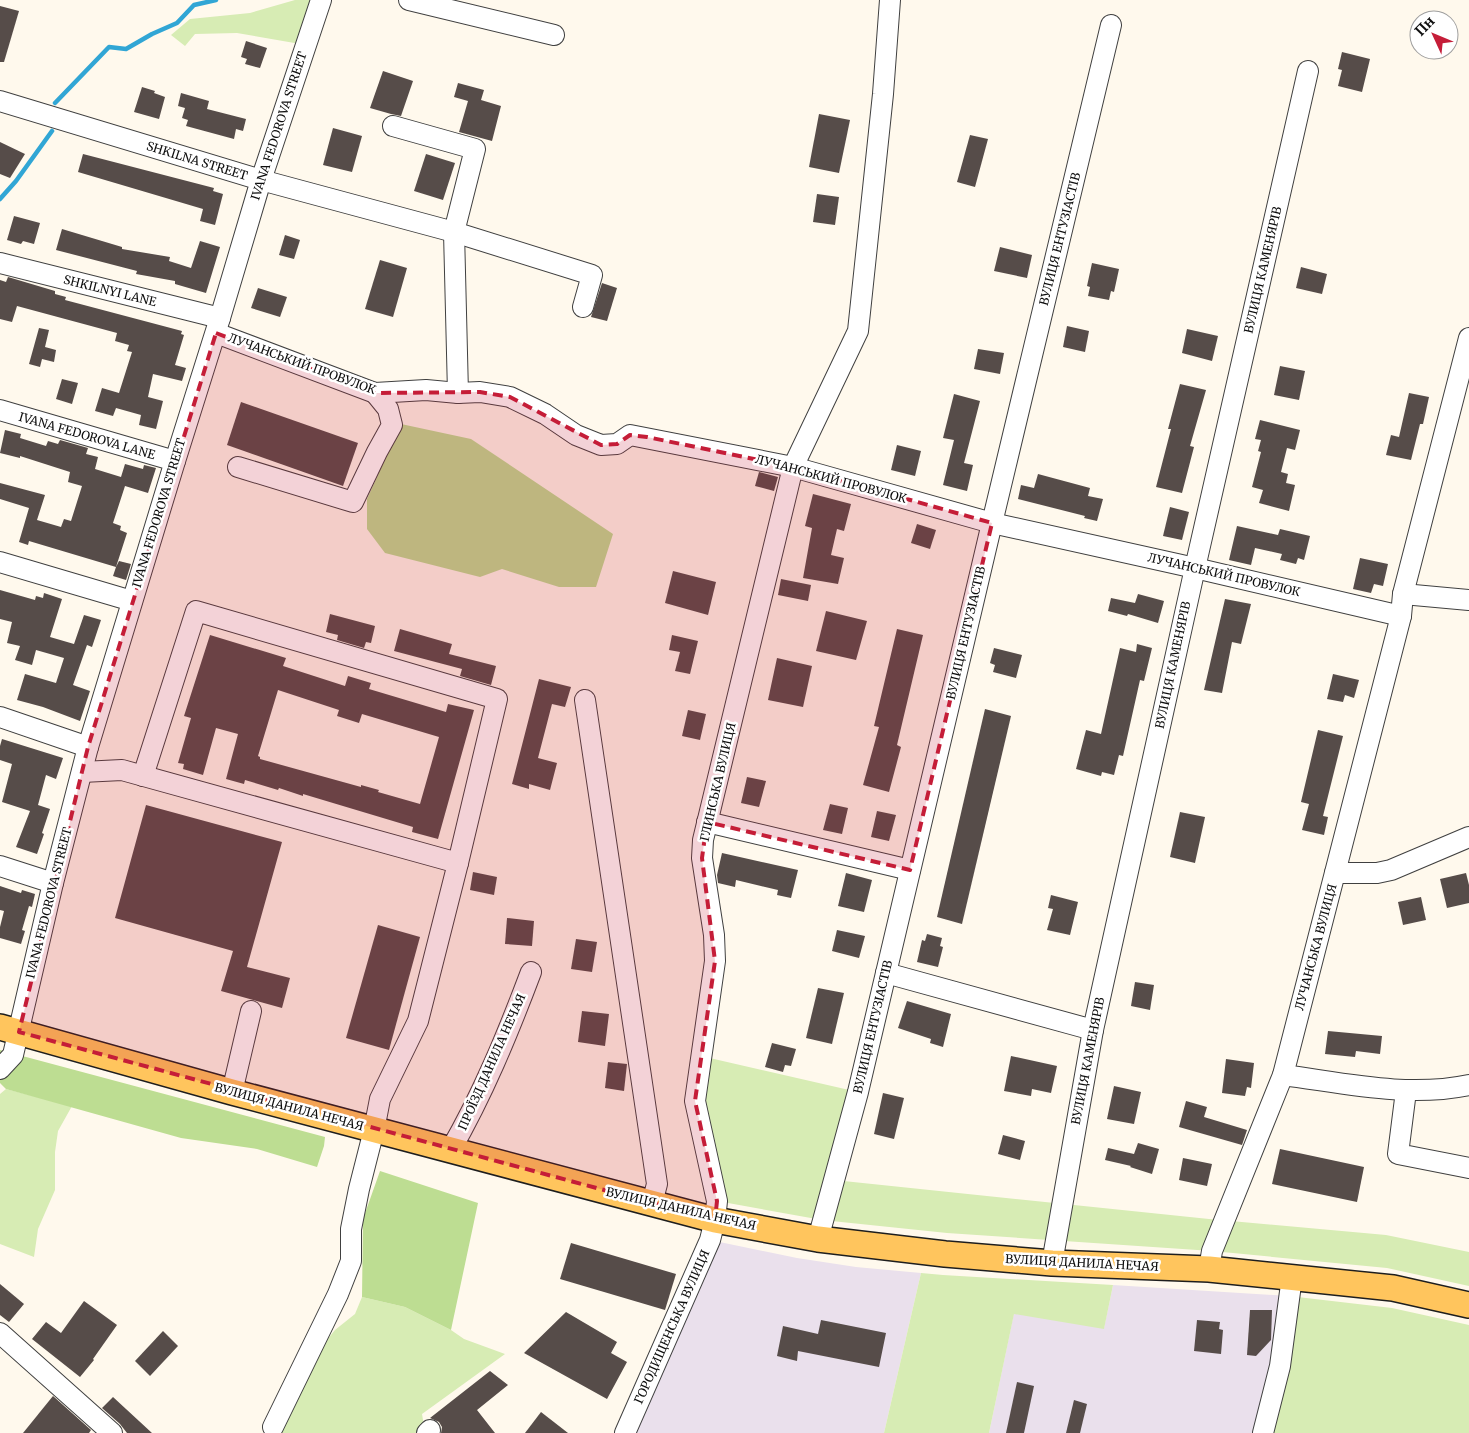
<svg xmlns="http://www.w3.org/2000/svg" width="1469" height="1433" font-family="Merriweather,serif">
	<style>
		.industrial { fill: #eae0ec }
		.green { fill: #d7ecb4 }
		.forest { fill: #bddd92 }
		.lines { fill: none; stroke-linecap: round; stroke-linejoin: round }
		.stream { stroke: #31a6d5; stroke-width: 4.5 }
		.building { fill: #564c49; fill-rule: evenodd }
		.minor-casing { stroke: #404040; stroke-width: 22 }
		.major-casing { stroke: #1e1e1e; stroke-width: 28 }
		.minor { stroke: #fff; stroke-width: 20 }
		.major { stroke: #ffc55d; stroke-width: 25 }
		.marked { fill: #c51d38; fill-opacity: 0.2; stroke: #c51d38; stroke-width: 4; stroke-dasharray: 10 6; stroke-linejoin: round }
		.labels { text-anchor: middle; stroke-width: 5; stroke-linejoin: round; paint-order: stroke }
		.street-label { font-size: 12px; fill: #0d0d0d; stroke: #fff }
	</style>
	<rect width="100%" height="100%" fill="#fff9ed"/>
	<g class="industrial">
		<polygon points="710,1240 797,1258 856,1267 921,1273 884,1433 625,1433"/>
		<polygon points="1113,1285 1289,1296 1263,1433 989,1433 1014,1313 1104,1328"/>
	</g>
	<g class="green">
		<polygon points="295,0 321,0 306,45 237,33 195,34 185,46 171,35 190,19 250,13"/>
		<polygon points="701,1056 858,1092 834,1180 1209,1219 1386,1235 1469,1252 1469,1286 1387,1268 1212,1251 947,1233 822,1220 717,1201 711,1170"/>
		<polygon points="6,1089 72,1106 58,1131 55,1152 55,1190 38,1229 34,1257 0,1244 0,1094"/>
		<polygon points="921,1273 943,1275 1113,1285 1104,1329 1014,1314 989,1433 884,1433"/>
		<polygon points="1289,1296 1392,1308 1469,1325 1469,1433 1263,1433"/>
		<polygon points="362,1297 405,1307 451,1330 464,1339 505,1354 422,1414 424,1426 416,1433 281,1433 317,1352 335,1330 355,1314"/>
	</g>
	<g class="forest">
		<polygon points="401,424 471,439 613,534 596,587 559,587 502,569 480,577 385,553 367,529 367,499"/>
		<polygon points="0,1050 325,1137 324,1146 317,1167 257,1149 181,1138 6,1089 0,1083"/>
		<polygon points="380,1171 478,1203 451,1330 405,1307 362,1297 363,1219"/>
	</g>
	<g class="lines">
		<g class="stream">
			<polyline points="55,103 109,47 126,49 152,34 177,23 194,5 216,0"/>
			<polyline points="0,199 16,181 52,131"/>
		</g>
	</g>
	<g class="building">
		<polygon points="0,6 19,11 4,62 0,62"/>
		<polygon points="246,41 267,48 260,68 245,64 247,59 241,57"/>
		<polygon points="1342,52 1370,59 1362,92 1338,86 1342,70 1338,69"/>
		<polygon points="383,71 413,81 401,116 391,114 370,108"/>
		<polygon points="458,83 484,90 481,100 501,106 492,141 459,132 468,101 454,97"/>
		<polygon points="142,87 155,91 154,93 165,97 159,119 134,112"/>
		<polygon points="181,93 209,101 207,109 246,119 243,131 236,129 234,139 186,126 188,120 182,118 185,108 178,106"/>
		<polygon points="819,114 850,120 839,173 809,167"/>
		<polygon points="333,128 362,136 352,172 323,165"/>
		<polygon points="970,135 988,139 975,187 957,182"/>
		<polygon points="0,142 25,154 10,178 0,174"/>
		<polygon points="83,154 214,188 213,191 223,194 215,225 200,221 203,209 78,172"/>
		<polygon points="426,154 455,163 443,200 414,191"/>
		<polygon points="817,194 839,197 835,225 813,222"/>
		<polygon points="14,216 40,223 34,244 23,241 21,244 7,240"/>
		<polygon points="62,229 122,247 122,249 170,257 169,261 191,268 200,241 220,247 206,293 175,284 175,281 136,274 137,271 56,250"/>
		<polygon points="285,235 300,240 294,259 279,255"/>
		<polygon points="1000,247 1032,255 1027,278 994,271"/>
		<polygon points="380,260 407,268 393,317 365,309"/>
		<polygon points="1092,263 1119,269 1114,292 1111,291 1109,300 1088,296 1090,287 1087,286"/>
		<polygon points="1301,267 1327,274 1322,294 1296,288"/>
		<polygon points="8,277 55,291 55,294 66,297 65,300 182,331 181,334 184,335 175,365 186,368 182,381 153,374 148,397 163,401 156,429 139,425 141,415 116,408 113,416 95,411 102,388 119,393 132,352 127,351 129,345 115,341 117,333 17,306 12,322 0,319 0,280 6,282"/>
		<polygon points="602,283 617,288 607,321 591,317"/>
		<polygon points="258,288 287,297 280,317 251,308"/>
		<polygon points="1067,326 1089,331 1085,352 1063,347"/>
		<polygon points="39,328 49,330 45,347 56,350 54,362 42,359 40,367 29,364"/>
		<polygon points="1187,329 1218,336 1212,361 1182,353"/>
		<polygon points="978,349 1004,353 1000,374 974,369"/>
		<polygon points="1280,366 1305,371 1299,400 1274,395"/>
		<polygon points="62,379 78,383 72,404 56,399"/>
		<polygon points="1180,384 1206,390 1190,446 1194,447 1182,493 1156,487 1171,429 1168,429"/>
		<polygon points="1409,393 1429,397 1423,424 1420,424 1411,460 1386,455 1391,435 1399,437"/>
		<polygon points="954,394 980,401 964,463 973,465 967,491 943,485 954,440 943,438"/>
		<polygon points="241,402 358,443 343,486 227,445"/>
		<polygon points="1260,420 1300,430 1295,450 1287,448 1281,472 1288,474 1286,483 1295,485 1289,511 1259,503 1263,490 1252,487 1261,452 1258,451 1261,440 1255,439"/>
		<polygon points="5,430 21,434 20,438 46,446 48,441 58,444 60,440 88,448 86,454 98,457 95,469 121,477 125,464 143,469 144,465 156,468 148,493 125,486 113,523 121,526 120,530 127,533 116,567 119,561 131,564 126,580 113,576 116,567 29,541 28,545 19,542 29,508 0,499 0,483 45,495 37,520 61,527 64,519 71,521 82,486 68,482 70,472 20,456 20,458 0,453"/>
		<polygon points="897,445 921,451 915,476 891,470"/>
		<polygon points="759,472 778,477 774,491 755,486"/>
		<polygon points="1038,474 1090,488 1088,496 1103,499 1097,521 1084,518 1085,516 1018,499 1021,485 1034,488"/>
		<polygon points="813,494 851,504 844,531 837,529 831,555 844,558 838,584 803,578 812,528 805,526"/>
		<polygon points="1170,507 1189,512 1182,540 1163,536"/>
		<polygon points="917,524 936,530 930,549 911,543"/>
		<polygon points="1237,526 1278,535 1280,529 1310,536 1304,560 1298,558 1296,564 1280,560 1282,554 1255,548 1251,565 1229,560"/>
		<polygon points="1360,558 1388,564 1383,586 1374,584 1371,593 1353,589"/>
		<polygon points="673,571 716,582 708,615 665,603"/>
		<polygon points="781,579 811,585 808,601 778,595"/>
		<polygon points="0,590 35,600 36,596 43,598 44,593 62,599 50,637 74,644 84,615 101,620 92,647 87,645 73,685 90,691 80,721 43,707 17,700 25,674 56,683 64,658 36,650 32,665 15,660 20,646 7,643 12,622 0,619"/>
		<polygon points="1138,594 1164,601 1158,623 1128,614 1127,616 1108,611 1111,598 1135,603"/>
		<polygon points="1225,599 1251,604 1241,644 1232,642 1222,693 1204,690"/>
		<polygon points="826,611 867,621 856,660 816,651"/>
		<polygon points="330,614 375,626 371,643 366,642 364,648 337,640 338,635 326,632"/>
		<polygon points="400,629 452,644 449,654 496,666 491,685 460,676 462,669 394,651"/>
		<polygon points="897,629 923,635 897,745 901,747 889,792 863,785 879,727 874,726"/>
		<path d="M210,635L286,658L283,666L345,686L348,676L371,683L369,689L446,712L448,704L474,710L438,839L412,832L413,827L303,794V796L279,788L278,790L245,780L244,784L226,779L238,734L216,728L203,775L183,769L184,764L178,763L191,718L184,716ZM278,690L339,710L337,716L359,723L362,714L439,737L420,804L378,792L379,790L361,785V787L260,759V757L258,756Z"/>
		<polygon points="672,635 698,641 690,674 675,671 680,652 669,650"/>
		<polygon points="1137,644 1152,648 1144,681 1140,680 1123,756 1119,755 1114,775 1102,772 1101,776 1076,769 1086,730 1101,734 1120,648 1136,652"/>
		<polygon points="994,648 1022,655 1016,678 993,672 995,665 990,663"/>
		<polygon points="777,658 812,666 803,707 768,700"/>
		<polygon points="1333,674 1359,680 1354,698 1345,695 1343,702 1327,699"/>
		<polygon points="539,679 571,687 565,707 552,704 538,758 557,763 550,790 529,784 529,789 512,784"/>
		<polygon points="985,709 1011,716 962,924 937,917"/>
		<polygon points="688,710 706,714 700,740 682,736"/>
		<polygon points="1318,730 1343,736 1323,816 1328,817 1324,835 1302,830 1309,804 1301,802"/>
		<polygon points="2,739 63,758 56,779 46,775 38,805 50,809 42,833 44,834 37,854 16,847 30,811 2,802 12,764 0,760 0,746"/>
		<polygon points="747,777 766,781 759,807 741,803"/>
		<polygon points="830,804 848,808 842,834 823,830"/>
		<polygon points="146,805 282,842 247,967 290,978 282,1008 221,991 233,951 115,918"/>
		<polygon points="877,811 896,815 889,841 871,837"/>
		<polygon points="1180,812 1205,817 1195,863 1170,857"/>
		<polygon points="722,853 798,870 791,898 777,895 778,890 736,880 735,887 718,883 717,875"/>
		<polygon points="473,872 497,877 494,895 470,890"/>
		<polygon points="846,873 872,880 864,912 838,906"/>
		<polygon points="1466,873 1469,885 1469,903 1447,908 1440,879"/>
		<polygon points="0,886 21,893 22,890 35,894 32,907 29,906 22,930 25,931 21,944 0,938 0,927 4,911 0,910"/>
		<polygon points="1051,895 1078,902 1070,935 1047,930 1053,909 1048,908"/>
		<polygon points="1421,897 1426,920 1403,925 1398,902"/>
		<polygon points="507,918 534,921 532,946 505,944"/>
		<polygon points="378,925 420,937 389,1050 346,1038"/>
		<polygon points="837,930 865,936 859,958 832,951"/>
		<polygon points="927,934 942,938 940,946 943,947 938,967 917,962 922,940 925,941"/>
		<polygon points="576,939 597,942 592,972 571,969"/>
		<polygon points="1135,982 1154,985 1150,1010 1131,1006"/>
		<polygon points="818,988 844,993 832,1044 806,1038"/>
		<polygon points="907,1001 951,1014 943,1047 930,1043 931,1039 898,1028"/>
		<polygon points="582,1011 609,1014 605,1046 578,1042"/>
		<polygon points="1328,1031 1382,1036 1380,1054 1356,1051 1355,1057 1325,1054"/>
		<polygon points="772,1043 796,1049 791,1066 785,1065 783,1072 765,1067"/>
		<polygon points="1011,1056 1057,1066 1051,1093 1032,1089 1031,1096 1004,1091"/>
		<polygon points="1226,1059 1254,1063 1251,1088 1247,1087 1245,1096 1222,1093"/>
		<polygon points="608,1062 627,1064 624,1091 605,1088"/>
		<polygon points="1114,1086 1141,1092 1134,1124 1107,1119"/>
		<polygon points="883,1093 904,1098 894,1139 874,1134"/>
		<polygon points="1186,1101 1207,1107 1204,1117 1247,1130 1242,1145 1179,1127"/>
		<polygon points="1003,1135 1025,1141 1020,1160 998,1154"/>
		<polygon points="1138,1143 1159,1149 1152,1174 1130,1167 1131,1166 1105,1160 1108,1148 1134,1154"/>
		<polygon points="1280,1149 1364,1167 1357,1202 1272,1184"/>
		<polygon points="1183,1158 1212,1164 1207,1186 1179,1180"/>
		<polygon points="571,1243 676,1274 665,1310 560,1279"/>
		<polygon points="0,1284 24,1304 9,1322 0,1315"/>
		<polygon points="84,1301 117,1325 93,1359 94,1360 80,1377 32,1339 46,1322 61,1333"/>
		<polygon points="1250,1310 1272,1310 1271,1340 1256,1356 1247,1355"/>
		<polygon points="566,1312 617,1342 611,1353 627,1362 607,1399 524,1353"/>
		<polygon points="821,1320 886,1333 879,1367 798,1351 797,1361 777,1356 783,1326 818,1334"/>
		<polygon points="1197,1320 1220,1322 1219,1329 1223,1330 1221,1354 1194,1351"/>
		<polygon points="163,1331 178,1346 150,1376 135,1361"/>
		<polygon points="490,1371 508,1385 477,1410 495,1433 441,1433 442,1427 439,1422 430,1418"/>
		<polygon points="1017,1382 1034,1386 1024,1433 1006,1433"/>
		<polygon points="53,1396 91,1430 89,1433 23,1433"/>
		<polygon points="113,1397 152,1433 127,1433 120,1424 102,1408"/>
		<polygon points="1074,1400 1087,1404 1080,1433 1066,1433"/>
		<polygon points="541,1412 568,1433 525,1433"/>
	</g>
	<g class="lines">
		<g class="minor-casing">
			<g id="minor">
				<polyline points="409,0 554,35"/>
				<polyline points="0,101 261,180 454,232 592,275 583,307"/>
				<polyline points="393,126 475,149 454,232 458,393"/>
				<polyline points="0,263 220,318"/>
				<polyline points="216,333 375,393 426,390 458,393 480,392 510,397 545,414 576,435 601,445 617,444 630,435 793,467 992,523 1195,568 1401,616"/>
				<polyline points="0,410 175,461"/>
				<polyline points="238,467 353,502 377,452 392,425 388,409 375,393"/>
				<polyline points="0,562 132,601"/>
				<polyline points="1403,594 1469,600"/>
				<polyline points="585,700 657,1184 652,1203"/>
				<polyline points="0,717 88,747"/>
				<polyline points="82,772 122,770 458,863"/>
				<polyline points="143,776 196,611 497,699 458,863 418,1021 380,1099 374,1130 359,1189 351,1229 351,1261 338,1294 273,1427"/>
				<polyline points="707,822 910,870"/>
				<polyline points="0,866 53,883"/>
				<polyline points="1335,873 1377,873 1391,870 1469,837"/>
				<polyline points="886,973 1093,1030"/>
				<polyline points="0,1069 13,1055 53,883 88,747 175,461 220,318 261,180 321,0"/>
				<path d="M1283,1075C1344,1083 1407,1098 1469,1085"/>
				<polyline points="1406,1091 1398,1154 1469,1168"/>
				<polyline points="232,1092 251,1011"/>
				<path d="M450,1151C483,1094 508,1033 531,972"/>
				<polyline points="818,1239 858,1092 992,523 1111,25"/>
				<polyline points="1052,1263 1093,1030 1195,568 1308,71"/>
				<polyline points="1209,1269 1212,1251 1283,1075 1401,616 1403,594 1469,338"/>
				<polyline points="0,1333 112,1433"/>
				<polyline points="427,1433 430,1430"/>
				<polyline points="625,1433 710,1240 715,1220 717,1201 695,1101 715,961 714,935 702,858 703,840 793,467 858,331 883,94 890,0"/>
				<polyline points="1263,1433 1280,1366 1292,1277"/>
			</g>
		</g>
		<g class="major-casing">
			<polyline id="major" points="0,1027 232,1092 715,1220 818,1239 945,1254 1052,1263 1209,1269 1393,1288 1469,1305"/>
		</g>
		<use href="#minor" class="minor"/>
		<use href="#major" class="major"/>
	</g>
	<path class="marked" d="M216,333L375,393L480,392L510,397L601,445L617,444L630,435L647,437L793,467L992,523L910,870L707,822L702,858L715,961L695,1101L717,1201L715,1220L19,1032L88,747Z"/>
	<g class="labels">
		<g class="street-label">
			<text transform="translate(279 126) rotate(-72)" y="4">IVANA FEDOROVA STREET</text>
			<text transform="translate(197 161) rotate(17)" y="4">SHKILNA STREET</text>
			<text transform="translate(1060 239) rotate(-76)" y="4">ВУЛИЦЯ ЕНТУЗІАСТІВ</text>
			<text transform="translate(1263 270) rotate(-77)" y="4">ВУЛИЦЯ КАМЕНЯРІВ</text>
			<text transform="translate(110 291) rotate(14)" y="4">SHKILNYI LANE</text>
			<text transform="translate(302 364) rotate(20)" y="4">ЛУЧАНСЬКИЙ ПРОВУЛОК</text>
			<text transform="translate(87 436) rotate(16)" y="4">IVANA FEDOROVA LANE</text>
			<text transform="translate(831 479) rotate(15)" y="4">ЛУЧАНСЬКИЙ ПРОВУЛОК</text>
			<text transform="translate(159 513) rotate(-73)" y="4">IVANA FEDOROVA STREET</text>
			<text transform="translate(1224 575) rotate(13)" y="4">ЛУЧАНСЬКИЙ ПРОВУЛОК</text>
			<text transform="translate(966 633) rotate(-77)" y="4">ВУЛИЦЯ ЕНТУЗІАСТІВ</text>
			<text transform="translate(1173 665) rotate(-78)" y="4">ВУЛИЦЯ КАМЕНЯРІВ</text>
			<text transform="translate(718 782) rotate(-77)" y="4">ГЛИНСЬКА ВУЛИЦЯ</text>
			<text transform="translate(49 903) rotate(-76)" y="4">IVANA FEDOROVA STREET</text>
			<text transform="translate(1316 947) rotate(-75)" y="4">ЛУЧАНСЬКА ВУЛИЦЯ</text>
			<text transform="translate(873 1027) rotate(-77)" y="4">ВУЛИЦЯ ЕНТУЗІАСТІВ</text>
			<text transform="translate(1088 1061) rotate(-79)" y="4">ВУЛИЦЯ КАМЕНЯРІВ</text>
			<text transform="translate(492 1062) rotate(-66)" y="4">ПРОЇЗД ДАНИЛА НЕЧАЯ</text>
			<text transform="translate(289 1107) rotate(15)" y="4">ВУЛИЦЯ ДАНИЛА НЕЧАЯ</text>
			<text transform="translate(681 1209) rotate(13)" y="4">ВУЛИЦЯ ДАНИЛА НЕЧАЯ</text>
			<text transform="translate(1082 1263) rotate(3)" y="4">ВУЛИЦЯ ДАНИЛА НЕЧАЯ</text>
			<text transform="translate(672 1327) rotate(-66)" y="4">ГОРОДИЩЕНСЬКА ВУЛИЦЯ</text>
		</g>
	</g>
	<g transform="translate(1434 35) rotate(314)"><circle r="24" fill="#ffffff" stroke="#9e9e9e"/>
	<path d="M0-4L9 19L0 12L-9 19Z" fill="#c51d38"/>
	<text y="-8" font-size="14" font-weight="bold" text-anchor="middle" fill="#0d0d0d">Пн</text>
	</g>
</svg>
